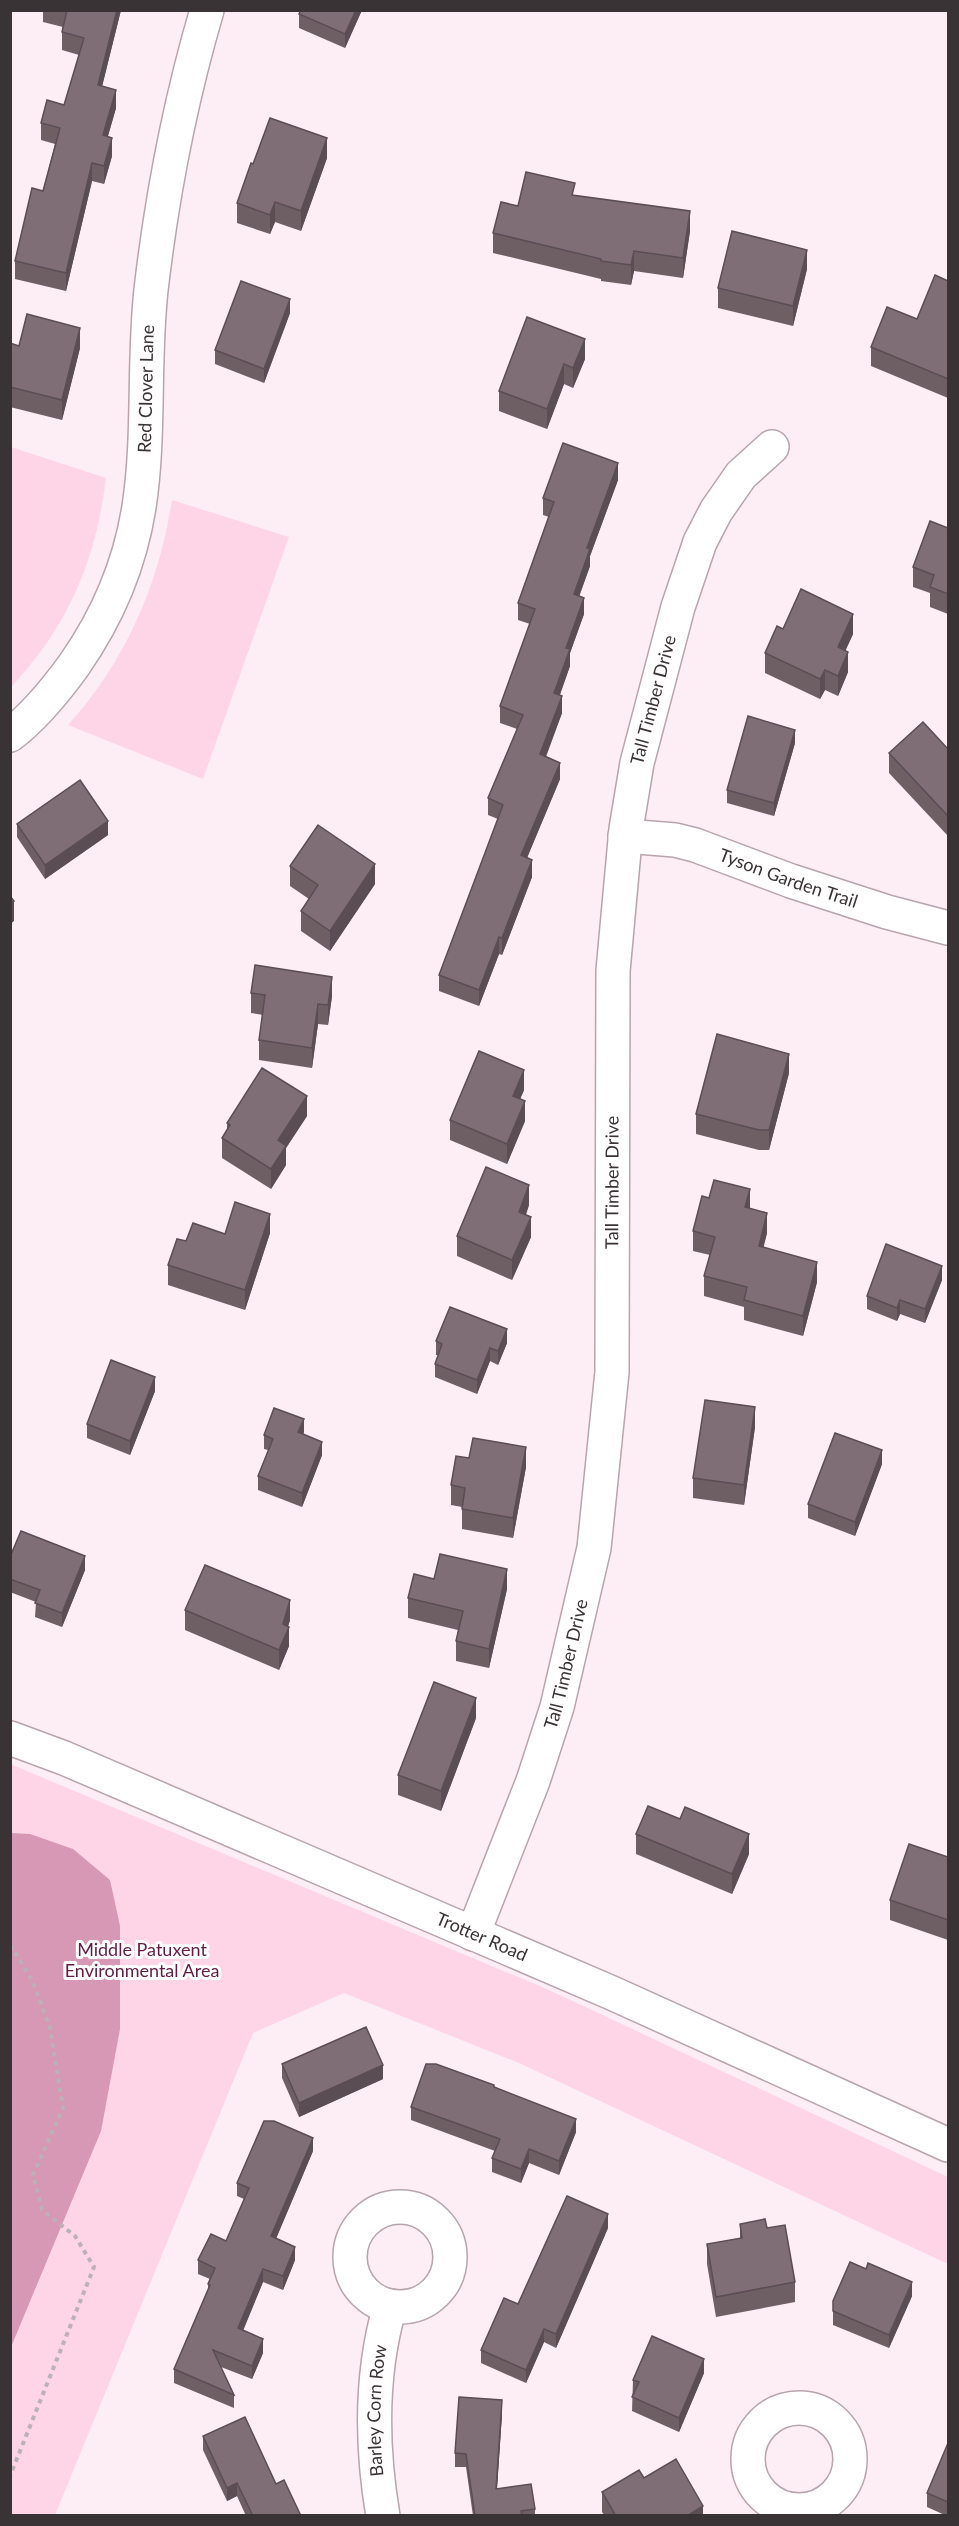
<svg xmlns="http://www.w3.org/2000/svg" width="959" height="2526" font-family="Lato,sans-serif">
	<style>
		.green { fill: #fdd5e7 }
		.forest { fill: #d698b5 }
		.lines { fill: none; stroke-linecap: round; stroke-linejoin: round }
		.minor-casing { stroke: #b8a4ad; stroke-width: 36 }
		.path { stroke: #bdb0b6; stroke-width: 4; stroke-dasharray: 4.5 4.5; stroke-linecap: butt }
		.minor { stroke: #fff; stroke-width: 33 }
		.wall { fill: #6e5f65 }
		.shaded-wall { fill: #5a4d53 }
		.building { fill: #806e76; stroke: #5a4d53; stroke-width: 1.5 }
		.labels { text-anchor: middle; stroke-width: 6; stroke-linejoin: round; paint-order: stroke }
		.street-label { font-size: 18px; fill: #3a3336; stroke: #fff }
		.park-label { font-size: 18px; fill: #641b44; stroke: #fff }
	</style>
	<rect width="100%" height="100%" fill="#fdedf4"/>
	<g class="green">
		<path d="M11,447L106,478C96,561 68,626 11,687Z"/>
		<path d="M172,500L289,537L203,779L68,725C126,661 159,584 172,500Z"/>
		<polygon points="10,1764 549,1990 948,2177 948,2264 519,2063 344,1993 253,2033 55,2515 11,2515"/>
	</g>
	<polygon class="forest" points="11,1833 30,1834 73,1849 110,1880 120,1926 120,2029 101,2131 11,2347"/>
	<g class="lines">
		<g class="minor-casing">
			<g id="minor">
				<path id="s1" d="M10,735C35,716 56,690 74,665C107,618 130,564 139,507C150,435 143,362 151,290C162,195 180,102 207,10"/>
				<path id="s2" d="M625,836L675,840L695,845L791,881L887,912L948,928"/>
				<path id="s3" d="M10,1738L64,1758L612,1993L948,2145"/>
				<path id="s4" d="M473,1934L533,1781L557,1707L594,1548L612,1372L613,971L626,829L637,763L678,607L700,542L716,511L741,475L772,447"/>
				<circle cx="400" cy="2257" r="50"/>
				<circle cx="799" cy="2459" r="51"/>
				<path id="s5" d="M383,2516C371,2445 370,2375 390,2306"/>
			</g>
		</g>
		<polyline class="path" points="10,1945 32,1980 50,2028 63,2108 33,2175 42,2210 75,2236 94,2267 10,2476"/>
		<use href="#minor" class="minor"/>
	</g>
	<g class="wall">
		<polygon points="43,10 121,10 102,86 116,108 108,136 112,156 104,184 92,181 66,291 15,279 15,261 43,191 55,144 41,140 41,123 64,105 79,55 62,50 62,32 63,27 43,22"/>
		<polygon points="301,10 362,10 345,48 299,28 299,14"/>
		<polygon points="327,158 301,231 275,222 270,234 237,223 237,203 253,164"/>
		<polygon points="575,195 690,231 683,278 634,271 631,285 601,281 601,279 493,253 493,233 518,206"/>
		<polygon points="807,269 793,326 718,308 718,288"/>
		<polygon points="948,281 948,398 871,366 871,347 917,319"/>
		<polygon points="290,313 264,383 215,364 215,350"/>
		<polygon points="527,317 585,359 573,388 564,384 547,429 499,411 499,391"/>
		<polygon points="10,343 19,346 80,348 62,420 10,407"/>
		<polygon points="618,480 590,556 590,566 579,596 584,614 570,653 570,666 560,695 562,713 546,757 560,779 527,858 532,877 502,955 499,954 479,1006 439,991 439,975 498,819 488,815 488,798 517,729 500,723 500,706 530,624 518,620 518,603 549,517 543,515 543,498"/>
		<polygon points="948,528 948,614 930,607 930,593 913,587 913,567"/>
		<polygon points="783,629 853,634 845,651 848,672 838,696 825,690 820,699 765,673 765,653"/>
		<polygon points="795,743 774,816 727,803 727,790"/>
		<polygon points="948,749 948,836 889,773 889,753"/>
		<polygon points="17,824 108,835 45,879 17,837"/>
		<polygon points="290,866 375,884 330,951 301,931 301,911 309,899 290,886"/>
		<polygon points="251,993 332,996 328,1025 318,1024 312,1068 259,1060 259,1040 263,1015 251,1013"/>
		<polygon points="789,1073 769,1150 759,1150 696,1134 696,1114"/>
		<polygon points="524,1090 520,1099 525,1121 507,1164 450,1140 450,1120"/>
		<polygon points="307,1116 286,1148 286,1165 271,1189 222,1158 222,1138 227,1129 227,1123"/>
		<polygon points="529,1205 526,1215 531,1237 512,1280 457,1256 457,1236"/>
		<polygon points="750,1208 767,1233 763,1247 817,1282 803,1336 744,1320 744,1307 704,1296 704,1276 710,1255 693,1251 693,1231"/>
		<polygon points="270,1233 245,1310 168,1285 168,1265 186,1241"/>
		<polygon points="942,1280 925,1323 900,1314 897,1321 867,1309 867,1296"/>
		<polygon points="436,1341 507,1343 498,1365 490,1361 477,1394 435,1377 435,1364 438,1355 436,1355"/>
		<polygon points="155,1391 130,1455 87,1438 87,1424"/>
		<polygon points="755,1427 744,1505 693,1498 693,1478"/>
		<polygon points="304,1432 303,1434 322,1455 302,1507 258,1490 258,1476 268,1450 264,1449 264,1435"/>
		<polygon points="469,1458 526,1467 513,1538 462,1529 462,1507 451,1505 451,1485"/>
		<polygon points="882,1464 855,1536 808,1518 808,1504"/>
		<polygon points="10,1557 85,1570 62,1627 35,1617 36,1602 10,1592"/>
		<polygon points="434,1579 507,1589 489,1668 456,1661 456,1641 458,1630 408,1618 408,1598"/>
		<polygon points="185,1610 290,1620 288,1626 289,1646 279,1670 185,1630"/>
		<polygon points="476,1718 441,1811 398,1795 398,1775"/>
		<polygon points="636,1834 749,1854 732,1894 636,1854"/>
		<polygon points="948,1857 948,1940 890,1920 890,1900"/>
		<polygon points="282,2064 383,2079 299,2117 282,2078"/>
		<polygon points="494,2087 576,2132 559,2175 529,2163 521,2183 492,2172 492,2158 495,2151 411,2120 411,2107"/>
		<polygon points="313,2151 276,2239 295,2260 283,2290 263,2282 243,2331 263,2353 252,2379 221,2367 234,2395 234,2408 174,2383 174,2369 208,2290 208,2284 210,2279 198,2274 198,2260 226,2241 244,2199 237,2196 237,2183"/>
		<polygon points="740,2224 767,2228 795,2282 795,2302 716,2317 707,2264 707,2244 740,2238"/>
		<polygon points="608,2228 556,2348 544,2342 526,2383 481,2363 481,2350 518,2304"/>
		<polygon points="912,2296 889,2348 833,2325 833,2301"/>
		<polygon points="704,2373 679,2432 632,2411 633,2380"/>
		<polygon points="502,2414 497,2489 535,2509 535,2516 473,2516 466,2467 455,2467 455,2453"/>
		<polygon points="203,2436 276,2484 301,2516 246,2516 237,2496 227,2501 203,2450"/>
		<polygon points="948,2443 948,2516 947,2516 927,2507 927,2493"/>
		<polygon points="644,2478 703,2516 605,2516 602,2512 602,2492"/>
	</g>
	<g class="shaded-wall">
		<polygon points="117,10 121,10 98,103 98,85"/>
		<polygon points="356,10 362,10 345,48 345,34"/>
		<polygon points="116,90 116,108 103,153 103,135"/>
		<polygon points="112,138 112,156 104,184 104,166"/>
		<polygon points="327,138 327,158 301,231 301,211"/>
		<polygon points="92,163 92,181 66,291 66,273"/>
		<polygon points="275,202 275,222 270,234 270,215"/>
		<polygon points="690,211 690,231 683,278 683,258"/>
		<polygon points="807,250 807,269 793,326 793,306"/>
		<polygon points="634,251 634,271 631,285 631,265"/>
		<polygon points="290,299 290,313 264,383 264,369"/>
		<polygon points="80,328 80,348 62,420 62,400"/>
		<polygon points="585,339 585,359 573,388 573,368"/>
		<polygon points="564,364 564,384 547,429 547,409"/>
		<polygon points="618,463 618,480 590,556 590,566 574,611 574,594 587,548"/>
		<polygon points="584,598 584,614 570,653 570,666 554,710 554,693 566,648"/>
		<polygon points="853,614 853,634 838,667 838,647"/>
		<polygon points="848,652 848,672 838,696 838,676"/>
		<polygon points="825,670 825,690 820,699 820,679"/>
		<polygon points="562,696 562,713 540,771 540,754"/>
		<polygon points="795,730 795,743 774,816 774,803"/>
		<polygon points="560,763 560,779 521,872 521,855"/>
		<polygon points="108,821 108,835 45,879 45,865"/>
		<polygon points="532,860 532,877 502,955 502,938"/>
		<polygon points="375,864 375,884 330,951 330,931"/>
		<polygon points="14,901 14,921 10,924 10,904"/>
		<polygon points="499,937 499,954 479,1006 479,990"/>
		<polygon points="332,977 332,996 328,1025 328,1005"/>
		<polygon points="318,1004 318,1024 312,1068 312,1048"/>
		<polygon points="789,1054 789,1073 769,1150 769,1130"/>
		<polygon points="524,1070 524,1090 513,1116 513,1096"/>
		<polygon points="307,1096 307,1116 286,1148 286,1165 271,1189 271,1169 278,1140"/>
		<polygon points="525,1101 525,1121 507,1164 507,1144"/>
		<polygon points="529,1185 529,1205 519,1232 519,1212"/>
		<polygon points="750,1189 750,1209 745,1207"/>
		<polygon points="767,1213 767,1233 759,1266 759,1246"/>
		<polygon points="270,1214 270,1233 245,1310 245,1290"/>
		<polygon points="531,1217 531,1237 512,1280 512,1260"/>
		<polygon points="817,1262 817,1282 803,1336 803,1316"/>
		<polygon points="942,1266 942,1280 925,1323 925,1309"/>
		<polygon points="900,1300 900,1314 897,1321 897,1308"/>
		<polygon points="507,1329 507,1343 498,1365 498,1351"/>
		<polygon points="490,1348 490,1361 477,1394 477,1380"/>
		<polygon points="155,1377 155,1391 130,1455 130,1441"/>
		<polygon points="755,1407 755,1427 744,1505 744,1485"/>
		<polygon points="304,1419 304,1432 298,1446 298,1432"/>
		<polygon points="322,1442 322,1455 302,1507 302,1493"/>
		<polygon points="526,1447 526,1467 513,1538 513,1518"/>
		<polygon points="882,1450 882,1464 855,1536 855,1522"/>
		<polygon points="85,1556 85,1570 62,1627 62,1613"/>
		<polygon points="507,1569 507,1589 489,1668 489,1649"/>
		<polygon points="290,1600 290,1620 285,1637 289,1627 289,1646 279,1670 279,1650 283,1624"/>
		<polygon points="476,1698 476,1718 441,1811 441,1791"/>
		<polygon points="749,1834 749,1854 732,1894 732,1874"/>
		<polygon points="383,2065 383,2079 299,2117 299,2103"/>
		<polygon points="576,2119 576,2132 559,2175 559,2161"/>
		<polygon points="313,2138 313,2151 271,2250 271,2236"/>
		<polygon points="529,2149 529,2163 521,2183 521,2169"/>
		<polygon points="608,2214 608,2228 556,2348 556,2334"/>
		<polygon points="295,2247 295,2260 283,2290 283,2276"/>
		<polygon points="263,2269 263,2282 238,2342 238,2328"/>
		<polygon points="912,2282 912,2296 889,2348 889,2335"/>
		<polygon points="544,2329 544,2342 526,2383 526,2370"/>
		<polygon points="263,2339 263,2353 252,2379 252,2366"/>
		<polygon points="704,2359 704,2373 679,2432 679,2418"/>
		<polygon points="502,2400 502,2414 496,2503 496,2489"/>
		<polygon points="237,2483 237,2496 227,2501 227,2488"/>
		<polygon points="703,2506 703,2516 687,2516"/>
	</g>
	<g class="building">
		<polygon points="67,10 117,10 98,85 116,90 103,135 112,138 104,166 92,163 66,273 15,261 32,188 43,191 60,128 41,123 47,100 64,105 84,38 62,32"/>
		<polygon points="301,10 356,10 345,34 299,14"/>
		<polygon points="270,118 327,138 301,211 275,202 270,215 237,203 251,163 253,164"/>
		<polygon points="526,172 575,183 572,195 690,211 683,258 634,251 631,265 601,261 601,259 493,233 501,202 518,206"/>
		<polygon points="732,231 807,250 793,306 718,288"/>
		<polygon points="935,275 948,281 948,379 871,347 887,307 917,319"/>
		<polygon points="241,281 290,299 264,369 215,350"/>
		<polygon points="27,314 80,328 62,400 10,387 10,343 19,346"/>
		<polygon points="527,317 585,339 573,368 564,364 547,409 499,391"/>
		<polygon points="563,443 618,463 587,548 590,549 574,594 584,598 566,648 570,649 554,693 562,696 540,754 560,763 521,855 532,860 502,938 499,937 479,990 439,975 503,805 488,798 523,715 500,706 535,609 518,603 554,502 543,498"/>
		<polygon points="930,521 948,528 948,594 930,587 934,575 913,567"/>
		<polygon points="801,589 853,614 838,647 848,652 838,676 825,670 820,679 765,653 777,626 783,629"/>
		<polygon points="748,716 795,730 774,803 727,790"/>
		<polygon points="923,722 948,749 948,816 889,753"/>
		<polygon points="80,780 108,821 45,865 17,824"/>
		<polygon points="318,825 375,864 330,931 301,911 318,885 290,866"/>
		<polygon points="10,896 14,901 10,904"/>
		<polygon points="255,965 332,977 328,1005 318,1004 312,1048 259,1040 265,995 251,993"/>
		<polygon points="717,1034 789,1054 769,1130 759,1130 696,1114"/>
		<polygon points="479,1051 524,1070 513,1096 525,1101 507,1144 450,1120"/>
		<polygon points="262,1068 307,1096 278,1140 286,1146 271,1169 222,1138 230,1125 227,1123"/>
		<polygon points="486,1167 529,1185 519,1212 531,1217 512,1260 457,1236"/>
		<polygon points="714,1180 750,1189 745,1207 767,1213 759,1246 817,1262 803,1316 744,1300 747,1287 704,1276 715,1237 693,1231 702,1196 709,1198"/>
		<polygon points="235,1202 270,1214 245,1290 168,1265 177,1239 186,1241 193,1223 225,1234"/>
		<polygon points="886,1244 942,1266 925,1309 900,1300 897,1308 867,1296"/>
		<polygon points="450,1307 507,1329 498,1351 490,1348 477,1380 435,1364 442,1344 436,1341"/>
		<polygon points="111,1360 155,1377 130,1441 87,1424"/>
		<polygon points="705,1400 755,1407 744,1485 693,1478"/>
		<polygon points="274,1408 304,1419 298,1432 322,1442 302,1493 258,1476 273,1439 264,1435"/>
		<polygon points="835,1433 882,1450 855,1522 808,1504"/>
		<polygon points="473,1438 526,1447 513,1518 462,1509 465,1488 451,1485 456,1456 469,1458"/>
		<polygon points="21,1531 85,1556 62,1613 35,1603 40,1590 10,1579 10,1557"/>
		<polygon points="440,1554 507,1569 489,1649 456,1641 463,1611 408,1598 414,1574 434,1579"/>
		<polygon points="205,1565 290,1600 283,1624 289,1627 279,1650 185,1610"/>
		<polygon points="434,1682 476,1698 441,1791 398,1775"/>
		<polygon points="648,1806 680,1819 685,1807 749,1834 732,1874 636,1834"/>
		<polygon points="909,1844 948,1857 948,1920 890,1900"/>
		<polygon points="366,2027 383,2065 299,2103 282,2064"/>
		<polygon points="426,2064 436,2064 494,2085 494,2087 576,2119 559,2161 529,2149 521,2169 492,2158 500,2139 411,2107"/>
		<polygon points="264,2121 274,2121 313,2138 271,2236 295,2247 283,2276 263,2269 238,2328 263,2339 252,2366 213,2350 234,2395 174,2369 210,2285 208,2284 215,2268 198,2260 211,2234 226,2241 249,2188 237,2183"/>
		<polygon points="567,2196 608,2214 556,2334 544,2329 526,2370 481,2350 504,2298 518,2304"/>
		<polygon points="765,2219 767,2228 785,2225 795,2282 716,2297 707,2244 742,2238 740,2224"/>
		<polygon points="850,2262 866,2269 868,2263 912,2282 889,2335 833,2311 833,2301"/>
		<polygon points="652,2336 704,2359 679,2418 632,2397 639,2382 633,2380"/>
		<polygon points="459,2397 502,2400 496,2489 531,2484 535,2509 521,2511 522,2516 475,2516 466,2454 455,2453"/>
		<polygon points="245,2417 276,2484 284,2480 301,2516 253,2516 237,2483 227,2488 203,2436"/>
		<polygon points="948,2443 948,2502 927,2493"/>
		<polygon points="676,2459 703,2506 687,2516 616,2516 602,2492 639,2470 644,2478"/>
	</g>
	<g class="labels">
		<g class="street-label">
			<text dy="6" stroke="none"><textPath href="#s1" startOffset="386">Red Clover Lane</textPath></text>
			<text dy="6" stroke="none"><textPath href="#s4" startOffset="1258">Tall Timber Drive</textPath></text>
			<text dy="6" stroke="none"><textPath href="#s2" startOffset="170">Tyson Garden Trail</textPath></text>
			<text dy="6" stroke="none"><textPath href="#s4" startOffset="772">Tall Timber Drive</textPath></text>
			<text dy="6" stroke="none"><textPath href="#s4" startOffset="286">Tall Timber Drive</textPath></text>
			<text dy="6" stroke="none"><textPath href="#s3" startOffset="512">Trotter Road</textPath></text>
			<text dy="6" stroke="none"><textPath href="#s5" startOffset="106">Barley Corn Row</textPath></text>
		</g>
		<g class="park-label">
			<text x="142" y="1956">Middle Patuxent<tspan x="142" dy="21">Environmental Area</tspan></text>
		</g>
	</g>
	<rect width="959" height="2526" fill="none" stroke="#3a3336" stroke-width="24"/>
</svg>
